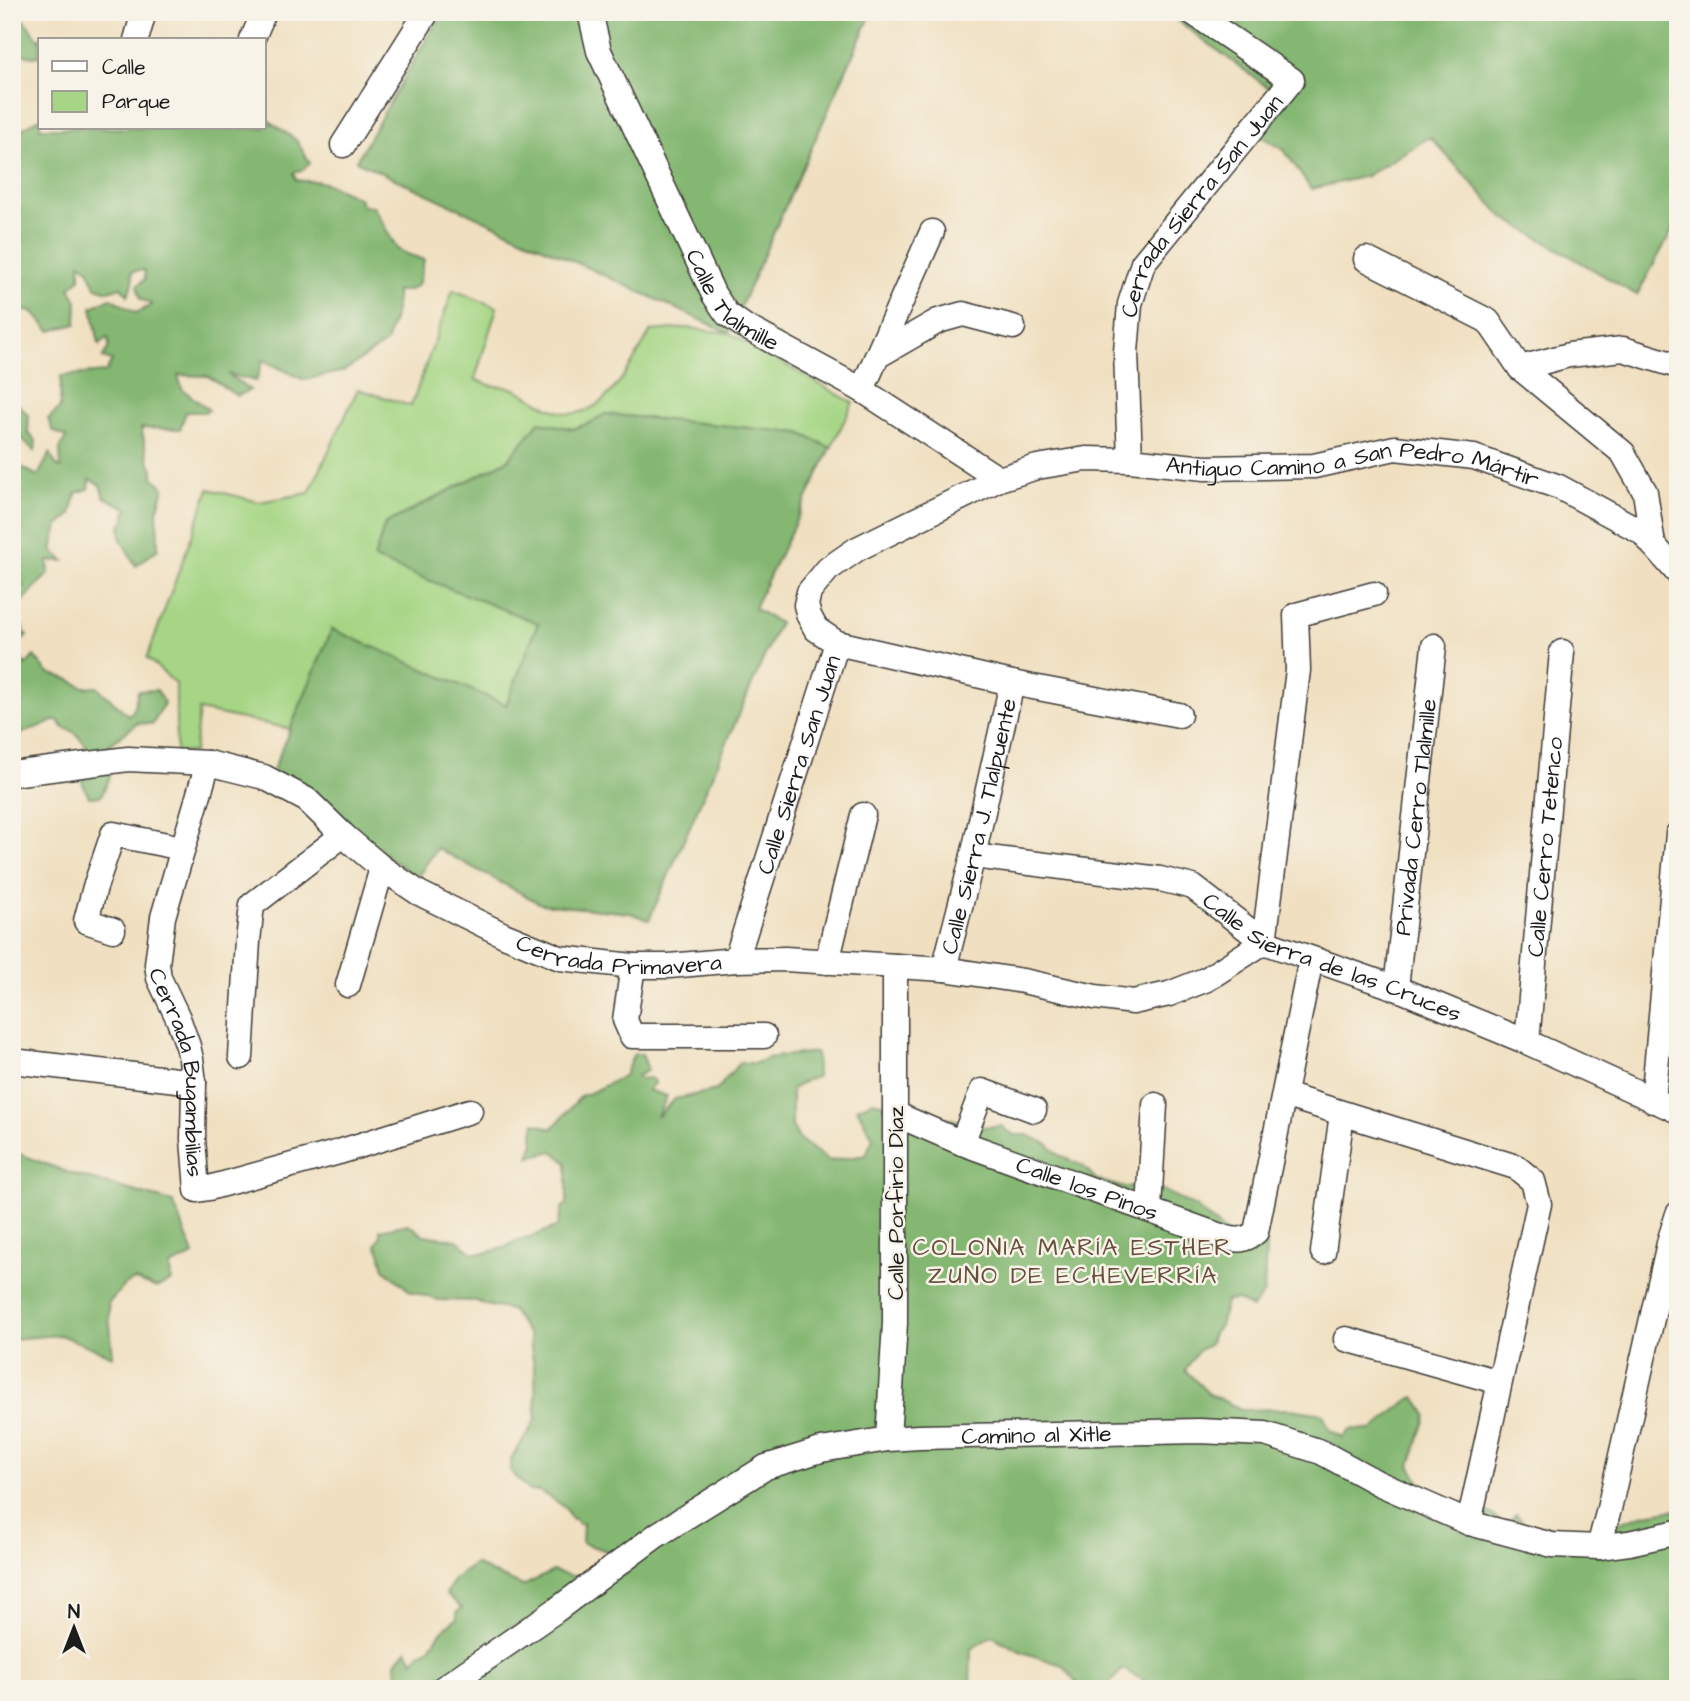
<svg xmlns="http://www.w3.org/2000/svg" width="1690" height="1701" font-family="'Architects Daughter',sans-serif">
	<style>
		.green { fill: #a6d685; stroke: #617950; stroke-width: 2 }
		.forest { fill: #84b772; stroke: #506a47; stroke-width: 2 }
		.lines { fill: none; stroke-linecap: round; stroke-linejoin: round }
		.minor-casing { stroke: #3c3935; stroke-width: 27 }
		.minor { stroke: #fff; stroke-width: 24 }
		.labels { text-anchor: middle; stroke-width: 5; stroke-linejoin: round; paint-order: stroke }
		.street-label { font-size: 23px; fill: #1c1c1c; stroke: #f7f3e8 }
		.neighbourhood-label { font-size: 24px; letter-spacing: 2px; fill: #674d3c; stroke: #f7f3e8 }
	</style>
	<rect width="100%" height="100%" fill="#f7f3e8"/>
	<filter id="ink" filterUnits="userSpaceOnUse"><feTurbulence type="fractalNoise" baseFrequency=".0143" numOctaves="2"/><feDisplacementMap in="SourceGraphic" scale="14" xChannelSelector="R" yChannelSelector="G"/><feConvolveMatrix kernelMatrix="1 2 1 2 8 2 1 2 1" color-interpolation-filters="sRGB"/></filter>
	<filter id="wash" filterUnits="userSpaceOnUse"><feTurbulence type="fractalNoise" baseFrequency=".00686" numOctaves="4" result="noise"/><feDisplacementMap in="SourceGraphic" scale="28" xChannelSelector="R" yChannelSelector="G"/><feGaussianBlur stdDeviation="1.57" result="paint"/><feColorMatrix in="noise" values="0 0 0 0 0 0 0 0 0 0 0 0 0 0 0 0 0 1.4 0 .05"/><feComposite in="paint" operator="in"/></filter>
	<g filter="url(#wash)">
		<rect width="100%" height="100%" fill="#f0e0c1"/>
		<path class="green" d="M453,290L497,307L475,379C480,381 485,384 490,385C497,387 505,386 512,388C530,395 546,410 566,413C606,419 634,359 651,331L686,328L729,333L853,403L831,448L800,433L605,414L592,422L573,429L539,422L508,460L385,524L374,559L538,623L506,705L332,629L291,729L199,710L194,752L176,753V684L147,658L209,489L259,502L309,493L358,389L411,406Z"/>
		<g class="forest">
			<polygon points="442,12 872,12 729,333 356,161"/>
			<polygon points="1166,12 1678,12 1678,220 1637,295 1503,217 1430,137 1366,176 1311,189 1284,150 1255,133 1282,98"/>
			<polygon points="12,15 23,19 38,38 53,40 40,40 40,56 32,57 12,51"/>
			<path d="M264,117L296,140L310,163L303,170L294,173L296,180C304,182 312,180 320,182C334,185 346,193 359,198L363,206H373L397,249L407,254L424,260L418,285L407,291H396V310L386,343L344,371L304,380L263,360L256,381L228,374L250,390L237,396L208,376L178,375L182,389L209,410L205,412H186L180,429L141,428L149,461L153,469V477L164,488L157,511L158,549L136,566L121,539L120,525L125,521V513L129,509L104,497L100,485L90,479L89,489L76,493L71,515L58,526L52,550L64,561H48L49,574L40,582L19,606L12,599L24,587L20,582H12V477L21,467L38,476L50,453L56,465L61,468L60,449L66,437L53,431L48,419L60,408L61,376L106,372L112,361L102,358L109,347L108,337L99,345L92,307L111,298L136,313L152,305L141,299L137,286L145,279L144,270L132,271L133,282L128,295L121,287L108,291L96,287L88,269L80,263V279L70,288L77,301L76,324L50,331L32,311H21L12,292V120L15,121L22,129L40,118V128H264Z"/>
			<polygon points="12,398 29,416 28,433 36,441 35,452 20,436 12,436"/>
			<polygon points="605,414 800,433 831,448 754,608 779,623 649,920 630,913 541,904 437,848 417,878 273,770 332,629 506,705 538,623 374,559 385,524 508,460 539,422 573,429 592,422"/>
			<path d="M12,617L19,621L27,636L16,646L25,666L34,656L48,673L68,679L83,687H97L128,715L133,711L138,691L157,690L164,703L153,724L138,723L108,746L110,777L101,796L89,797C79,778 76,765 86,745L74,732L64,728L57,720L12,737Z"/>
			<path d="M816,1052L817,1077L807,1080L792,1089V1126L799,1139L829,1161L866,1155L873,1138L857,1108L873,1101L984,1127L1002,1126L1007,1131L1015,1135H1027L1048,1144L1059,1155L1083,1166L1097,1180L1121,1187L1159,1188L1197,1208L1229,1235L1266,1240L1264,1293L1252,1308L1237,1300L1226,1301L1220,1326L1213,1333L1209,1345L1199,1350L1185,1370L1209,1394L1243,1410L1290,1409L1323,1414L1330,1430L1343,1437L1351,1429L1372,1430L1407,1401L1415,1397L1427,1415L1410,1465L1424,1491L1471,1506L1492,1514L1505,1526L1516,1514L1524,1523L1565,1530L1577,1535L1587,1534L1645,1514L1678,1509V1689H1159L1123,1669L1104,1689H1093L1079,1685L1062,1665L1022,1652L992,1636L971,1649L970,1689H389L397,1681L396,1662L407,1649L413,1661L420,1653L429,1649L442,1631L457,1618V1612L462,1608L446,1594L454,1579L475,1564L490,1572L523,1586L553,1571L571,1576L601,1575L607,1551L582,1543L583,1523L578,1524L575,1519H571L565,1507L539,1491H529L510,1470V1460L529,1432L536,1418L535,1373L529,1335L511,1310L485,1305L477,1301L438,1300L410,1291L384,1269L380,1252L376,1245L380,1237V1230L408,1224L424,1235L457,1240L473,1253H485L504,1248L518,1240L534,1236L558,1226C558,1219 562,1215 562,1208L567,1204V1163L553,1151L529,1157L534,1143L533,1133L535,1123L552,1129L582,1095H586L624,1076L634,1054H642L648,1070L636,1077L639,1079L650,1078L655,1082L648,1090L667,1096L657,1117L675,1099L717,1090L739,1063H756L768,1058Z"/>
			<polygon points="12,1151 72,1174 173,1202 194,1255 170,1266 171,1281 157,1288 135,1280 124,1285 108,1304 113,1356 60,1335 12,1339"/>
		</g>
	</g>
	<g filter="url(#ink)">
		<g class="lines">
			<g class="minor-casing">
				<g id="minor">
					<path id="s1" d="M590,12L599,51L714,295L727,314L744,326L862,390L999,479"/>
					<polyline points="136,40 144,12"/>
					<polyline points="252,40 264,12"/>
					<polyline points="343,145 427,12"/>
					<polyline points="1366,259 1488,321 1520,368 1623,453 1645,492 1653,545"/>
					<polyline points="879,355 938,321 963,314 1013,327"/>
					<polyline points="1520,368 1569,355 1623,349 1678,366"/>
					<polyline points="862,390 932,232"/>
					<path id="s2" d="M1130,460L1126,352L1130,304L1143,263L1292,80L1192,12"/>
					<polyline points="837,643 1012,683 1179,715"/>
					<path id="s3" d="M208,763L163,917L157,964L159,978L178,1018L188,1046L191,1059L194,1082L193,1139L197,1190L209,1188L339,1152L470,1111"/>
					<path id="s4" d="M12,774L128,759L208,763L264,777L307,800L343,835L382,868L419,893L504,935L560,958L633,966H669L736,960L785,959L944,969L1023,981L1095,997L1133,1002L1169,994L1207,979L1264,942L1298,670L1296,615L1374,594"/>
					<path id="s5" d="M973,856L1160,879L1193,887L1264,942L1396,988L1527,1042L1678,1111"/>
					<polyline points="113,930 86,921 95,887 113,834 182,848"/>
					<path id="s6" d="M736,960L837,643L816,629L809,616L806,605L809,592L828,569L857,549L999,479L1037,467L1086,459L1130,460L1205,468L1314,466L1395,448L1474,457L1559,487L1642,532L1678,573"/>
					<polyline points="827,962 863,815"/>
					<polyline points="633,966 625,1020 632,1036 764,1036"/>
					<path id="s7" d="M944,969L973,856L1012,683"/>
					<polyline points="348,985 382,868"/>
					<path id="s8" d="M1396,988L1434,646"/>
					<path id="s9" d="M1527,1042L1562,652"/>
					<polyline points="241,1057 248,941 252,905 343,835"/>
					<polyline points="12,1061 194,1082"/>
					<polyline points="1284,1095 1516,1167 1533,1181 1539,1204 1469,1523"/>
					<polyline points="1653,1101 1678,834"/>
					<path id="s10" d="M895,1114L962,1143L1226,1238C1239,1241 1246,1240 1256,1232L1311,959"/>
					<polyline points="962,1143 982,1091 1034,1110"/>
					<polyline points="1149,1209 1155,1105"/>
					<polyline points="1323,1252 1342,1114"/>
					<polyline points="1346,1339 1499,1382"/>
					<polyline points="888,1439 895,1323 895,966"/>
					<polyline points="1599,1547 1609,1509 1670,1239 1678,1214"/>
					<path id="s11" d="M442,1689L555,1611L657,1535L766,1467L821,1450L888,1439L919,1437L1199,1431L1265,1434L1321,1452L1378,1483L1469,1523L1552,1545L1599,1547L1629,1543L1678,1532"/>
				</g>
			</g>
			<use href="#minor" class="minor"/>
		</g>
	</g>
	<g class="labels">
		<g class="street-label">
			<text dy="8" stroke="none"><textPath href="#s2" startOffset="278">Cerrada Sierra San Juan</textPath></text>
			<text dy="8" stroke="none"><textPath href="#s1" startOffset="326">Calle Tlalmille</textPath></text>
			<text dy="8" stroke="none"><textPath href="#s6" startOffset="980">Antiguo Camino a San Pedro Mártir</textPath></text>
			<text dy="8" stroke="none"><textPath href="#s6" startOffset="205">Calle Sierra San Juan</textPath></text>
			<text dy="8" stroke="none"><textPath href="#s8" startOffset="172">Privada Cerro Tlalmille</textPath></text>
			<text dy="8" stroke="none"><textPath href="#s7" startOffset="147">Calle Sierra J. Tlalpuente</textPath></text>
			<text dy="8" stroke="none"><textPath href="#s9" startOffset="196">Calle Cerro Tetenco</textPath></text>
			<text dy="8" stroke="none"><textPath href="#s4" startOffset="663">Cerrada Primavera</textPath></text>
			<text dy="8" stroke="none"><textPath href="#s5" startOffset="380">Calle Sierra de las Cruces</textPath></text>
			<text dy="8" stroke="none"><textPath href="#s3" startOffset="320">Cerrada Bugambilias</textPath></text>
			<text dy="8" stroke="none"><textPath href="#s10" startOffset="206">Calle los Pinos</textPath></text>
			<text transform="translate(895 1203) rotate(-90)" y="8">Calle Porfirio Díaz</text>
			<text dy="8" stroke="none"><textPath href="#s11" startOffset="667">Camino al Xitle</textPath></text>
		</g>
		<g class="neighbourhood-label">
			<text x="1073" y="1255">COLONIA MARÍA ESTHER<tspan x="1073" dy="28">ZUNO DE ECHEVERRÍA</tspan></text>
		</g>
	</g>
	<rect width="1690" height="1701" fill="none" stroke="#f7f3e8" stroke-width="42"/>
	<rect x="38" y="38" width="228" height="91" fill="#f7f3e8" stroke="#9f9d96" stroke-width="2"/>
	<rect x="52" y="61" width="35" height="10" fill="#ffffff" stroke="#9f9d96" stroke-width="2"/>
	<text x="102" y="74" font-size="21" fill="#1c1c1c">Calle</text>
	<rect x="52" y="91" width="35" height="21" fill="#a6d685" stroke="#9f9d96" stroke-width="2"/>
	<text x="102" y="108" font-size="21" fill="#1c1c1c">Parque</text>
	<g transform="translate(74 1628)" stroke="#f7f3e8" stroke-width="5" paint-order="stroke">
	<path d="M0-5L12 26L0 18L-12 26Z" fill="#1c1c1c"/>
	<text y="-10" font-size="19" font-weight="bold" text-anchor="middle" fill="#1c1c1c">N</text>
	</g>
</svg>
